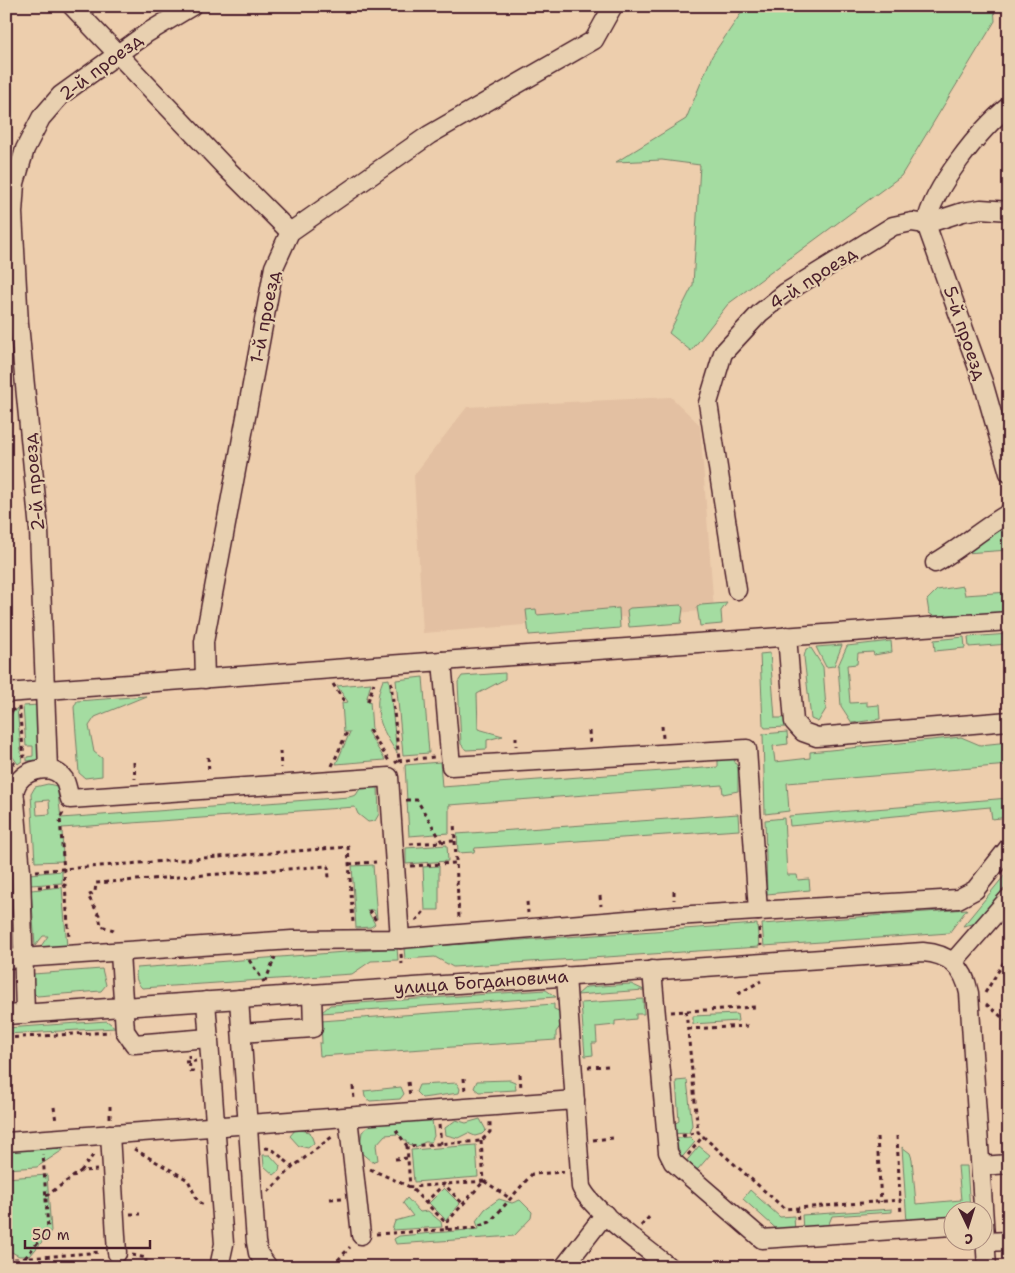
<svg xmlns="http://www.w3.org/2000/svg" width="1015" height="1273" font-family="'Shantell Sans',sans-serif">
	<style>
		.built { fill: #e3c0a2 }
		.green { fill: #a4dca1; stroke: #777e66; fill-rule: evenodd }
		.lines { fill: none; stroke-linecap: round; stroke-linejoin: round }
		.minor-casing { stroke: #4a1f2b; stroke-width: 21 }
		.path { stroke: #4a1f2b; stroke-width: 3; stroke-dasharray: 4 4; stroke-linecap: butt }
		.minor { stroke: #e8d0b0; stroke-width: 18 }
		.labels { text-anchor: middle; stroke-width: 4.5; stroke-linejoin: round; paint-order: stroke }
		.street-label { font-size: 18px; fill: #4a1f2b; stroke: #e8d0b0 }
	</style>
	<rect width="100%" height="100%" fill="#edcead"/>
	<filter id="ink" filterUnits="userSpaceOnUse"><feTurbulence type="fractalNoise" baseFrequency=".02" numOctaves="2"/><feDisplacementMap in="SourceGraphic" scale="10" xChannelSelector="R" yChannelSelector="G"/><feConvolveMatrix kernelMatrix="1 2 1 2 8 2 1 2 1" color-interpolation-filters="sRGB"/></filter>
	<g filter="url(#ink)">
		<polygon class="built" points="671,397 700,425 714,610 423,633 414,475 467,407"/>
		<g class="green">
			<polygon points="746,6 994,6 995,21 901,176 728,304 691,351 669,333 693,285 700,165 662,160 616,162 686,119 712,56"/>
			<polygon points="1009,513 1009,550 951,554"/>
			<polygon points="963,586 965,595 1009,592 1009,612 933,616 929,613 927,600 937,590"/>
			<polygon points="727,603 721,611 722,624 700,626 697,607 701,605"/>
			<polygon points="681,605 683,608 681,623 629,627 627,610 630,608"/>
			<polygon points="619,608 620,628 529,635 526,610 536,609 537,615"/>
			<polygon points="1009,634 1009,644 969,647 968,637"/>
			<polygon points="964,637 965,648 935,651 934,640"/>
			<polygon points="891,641 892,652 874,655 873,652 858,653 857,664 847,665 850,703 867,702 867,706 879,705 880,719 852,723 841,706 838,666 847,646"/>
			<polygon points="842,645 834,666 826,667 816,647"/>
			<polygon points="811,648 823,667 826,709 818,722 811,719 804,657 806,649"/>
			<polygon points="770,653 775,718 786,718 787,727 765,728 763,725 760,654"/>
			<polygon points="505,673 505,679 477,694 478,729 503,736 487,740 487,749 466,750 461,744 458,682 462,676"/>
			<polygon points="423,677 429,753 403,755 396,680"/>
			<path d="M389,679L397,753C381,729 371,709 383,680Z"/>
			<polygon points="371,683 366,701 370,701 372,730 367,731 385,760 336,764 350,732 344,732 342,703 348,702 337,686"/>
			<polygon points="146,696 95,717 89,726 94,752 102,758 102,776 85,778 79,773 74,707 77,701"/>
			<polygon points="39,705 41,755 38,760 27,761 27,757 33,756 33,746 26,746 23,706"/>
			<polygon points="17,708 22,761 18,764 10,753 6,756 6,721"/>
			<polygon points="787,732 788,744 773,746 775,762 810,758 810,752 961,737 980,745 1009,742 1009,765 787,783 789,811 765,814 763,734"/>
			<polygon points="718,756 732,756 738,768 738,791 723,794 722,785 449,805 449,833 409,836 405,765 440,762 442,787 718,767"/>
			<path d="M48,784L57,786L61,818L349,797L356,795L363,784H374L378,787L379,814L375,821L368,822L358,814L355,807L62,828L63,861L35,862L31,794L35,787ZM49,800L50,814L37,815L36,801Z"/>
			<polygon points="1009,798 1009,817 992,819 990,807 790,826 789,816"/>
			<polygon points="738,814 739,830 475,848 474,852 458,853 457,834"/>
			<polygon points="784,818 787,875 797,875 798,880 809,879 810,890 767,894 765,820"/>
			<polygon points="447,845 448,861 406,864 406,848"/>
			<polygon points="373,865 377,919 373,910 367,910 375,924 371,927 356,928 352,866"/>
			<polygon points="439,866 439,910 425,910 423,867"/>
			<polygon points="1009,870 1009,892 983,922 963,926"/>
			<polygon points="62,871 62,883 30,885 29,874"/>
			<polygon points="62,887 67,947 39,949 48,936 43,936 35,946 31,890"/>
			<polygon points="967,909 949,933 764,946 762,924"/>
			<polygon points="757,924 759,947 453,967 435,957 405,959 404,948"/>
			<path d="M397,948L398,960L371,961L352,974L142,988C136,982 135,976 137,968Z"/>
			<polygon points="102,969 106,985 101,991 37,996 32,991 31,975 33,974"/>
			<polygon points="631,984 644,990 577,995 586,987"/>
			<polygon points="546,990 556,997 321,1013 330,1005"/>
			<polygon points="643,999 644,1014 636,1014 636,1019 615,1021 615,1025 596,1027 597,1043 592,1043 593,1055 585,1056 581,1003"/>
			<polygon points="554,1004 554,1009 559,1011 561,1025 556,1032 556,1040 320,1056 319,1043 322,1043 321,1021"/>
			<polygon points="737,1014 738,1021 693,1024 693,1016"/>
			<polygon points="107,1021 116,1028 6,1034 6,1028"/>
			<polygon points="510,1080 515,1082 516,1090 479,1092 474,1088 477,1081"/>
			<polygon points="687,1080 692,1125 689,1133 669,1134 674,1124 679,1121 676,1081"/>
			<polygon points="457,1083 460,1089 459,1093 422,1098 416,1092 419,1085"/>
			<polygon points="401,1087 404,1094 400,1099 370,1101 365,1097 364,1091"/>
			<polygon points="419,1119 432,1120 434,1136 431,1142 425,1142 416,1147 409,1144 398,1134 385,1135 376,1145 378,1160 372,1162 359,1151 362,1132 374,1122"/>
			<polygon points="480,1119 486,1130 482,1134 475,1136 468,1133 458,1138 446,1135 445,1128 456,1120 466,1123"/>
			<polygon points="296,1129 310,1132 314,1143 308,1148 299,1146 290,1136"/>
			<polygon points="690,1137 695,1142 679,1161 670,1139"/>
			<polygon points="38,1143 63,1150 37,1167 6,1169 6,1145"/>
			<polygon points="476,1145 478,1177 414,1182 411,1150"/>
			<polygon points="699,1146 710,1155 698,1169 693,1170 684,1164"/>
			<polygon points="902,1147 910,1153 912,1159 916,1204 961,1200 958,1166 967,1166 970,1210 952,1210 952,1220 907,1223"/>
			<polygon points="263,1155 270,1155 280,1166 279,1171 274,1175 264,1166"/>
			<polygon points="47,1175 51,1231 30,1256 19,1256 6,1249 6,1178"/>
			<polygon points="444,1188 460,1204 446,1220 429,1203"/>
			<polygon points="750,1190 780,1217 794,1216 795,1232 781,1233 743,1199"/>
			<polygon points="407,1198 420,1212 428,1211 441,1222 442,1227 392,1230 395,1221 413,1216 403,1203"/>
			<polygon points="499,1199 512,1203 520,1200 532,1212 531,1218 514,1236 396,1244 394,1239 399,1236 479,1229 476,1221 485,1209"/>
			<polygon points="892,1209 892,1212 832,1216 828,1226 803,1231 802,1215"/>
		</g>
		<g class="lines">
			<g class="minor-casing">
				<g id="minor">
					<polyline points="72,6 226,168 290,232"/>
					<polyline points="926,224 983,382 1009,473"/>
					<path d="M926,224C933,188 980,129 1009,106"/>
					<path d="M935,563C961,548 983,528 1009,513"/>
					<polyline points="737,590 708,403 723,353 760,313 785,293 893,226 912,222 926,224 963,212 981,209 1009,211"/>
					<polyline points="787,636 794,722 803,732 817,737 1009,721"/>
					<polyline points="442,661 1009,621"/>
					<polyline points="205,679 204,642 274,267 290,232 429,135 594,40 613,6"/>
					<polyline points="6,693 442,661 451,766 747,749 758,911"/>
					<polyline points="48,769 39,530 19,324 13,213 15,183 25,149 41,118 61,95 147,33 192,6"/>
					<polyline points="15,801 21,872 25,1014"/>
					<path d="M6,802L15,801C15,798 14,793 15,789C20,769 52,762 64,779C67,784 68,793 70,799L389,777L400,939L292,940L6,959"/>
					<polyline points="400,939 675,916 958,899 975,890 1009,847"/>
					<polyline points="120,953 125,1031 134,1044 209,1038"/>
					<polyline points="954,961 1009,898"/>
					<polyline points="652,970 668,1152 673,1162 762,1239 952,1226"/>
					<path d="M566,976L581,1187C591,1210 648,1249 669,1267"/>
					<polyline points="239,999 256,1242 258,1253 268,1267"/>
					<polyline points="206,1001 224,1244 219,1267"/>
					<path d="M6,1015L923,952C949,954 964,967 969,993L987,1267"/>
					<polyline points="242,1033 313,1028 312,994"/>
					<polyline points="348,1117 361,1235"/>
					<polyline points="110,1134 117,1253"/>
					<polyline points="6,1142 575,1100"/>
					<polyline points="981,1166 1009,1164"/>
					<polyline points="985,1242 1009,1241"/>
					<polyline points="564,1267 605,1214"/>
				</g>
			</g>
			<g class="path">
				<polyline points="391,682 399,760 395,763"/>
				<polyline points="333,684 345,703"/>
				<polyline points="368,701 374,683"/>
				<polyline points="19,707 24,758"/>
				<polyline points="6,718 14,709"/>
				<polyline points="662,726 663,738"/>
				<polyline points="369,730 389,761"/>
				<polyline points="589,731 590,743"/>
				<polyline points="516,737 516,746"/>
				<polyline points="280,751 281,768"/>
				<polyline points="7,756 15,764"/>
				<polyline points="208,757 209,773"/>
				<polyline points="398,761 434,757"/>
				<polyline points="134,762 135,779"/>
				<polyline points="332,766 347,732"/>
				<polyline points="406,800 417,800 442,842"/>
				<polyline points="63,813 60,818 69,938"/>
				<polyline points="455,841 459,918"/>
				<polyline points="410,844 455,841 454,822"/>
				<polyline points="349,864 376,862"/>
				<polyline points="411,866 456,863"/>
				<polyline points="36,871 348,847 353,923"/>
				<polyline points="38,887 65,885"/>
				<polyline points="674,891 674,900"/>
				<polyline points="600,896 601,906"/>
				<polyline points="527,902 528,913"/>
				<polyline points="369,910 377,922"/>
				<polyline points="416,921 425,910"/>
				<polyline points="759,928 761,946"/>
				<polyline points="114,930 101,926 99,915 88,896 95,892 96,883 328,866 329,878"/>
				<polyline points="1009,952 1006,969 1009,1005"/>
				<polyline points="401,954 402,964"/>
				<polyline points="249,960 264,982"/>
				<polyline points="265,982 275,957"/>
				<polyline points="985,993 1007,957"/>
				<polyline points="738,994 761,981"/>
				<polyline points="986,1004 1009,1023"/>
				<polyline points="686,1011 698,1132 785,1209 900,1200 901,1214"/>
				<polyline points="671,1012 756,1007"/>
				<polyline points="688,1029 748,1026"/>
				<polyline points="6,1038 110,1032"/>
				<polyline points="189,1055 190,1071 194,1071"/>
				<polyline points="185,1062 196,1061"/>
				<polyline points="588,1067 608,1066"/>
				<polyline points="520,1074 521,1089"/>
				<polyline points="464,1078 465,1092"/>
				<polyline points="408,1082 410,1096"/>
				<polyline points="353,1086 354,1100"/>
				<polyline points="54,1107 56,1122"/>
				<polyline points="110,1118 110,1104"/>
				<polyline points="439,1125 441,1144"/>
				<polyline points="396,1130 407,1146"/>
				<polyline points="682,1136 698,1132"/>
				<polyline points="897,1136 900,1200"/>
				<polyline points="877,1137 881,1202"/>
				<polyline points="593,1140 613,1138"/>
				<polyline points="481,1141 484,1181 410,1187 407,1146 481,1141 490,1132 490,1121"/>
				<polyline points="265,1148 272,1149 293,1167"/>
				<polyline points="134,1149 188,1180 198,1202 204,1205"/>
				<polyline points="688,1155 703,1136"/>
				<polyline points="395,1159 408,1158"/>
				<polyline points="370,1169 410,1187 446,1223"/>
				<polyline points="81,1171 94,1154"/>
				<polyline points="268,1192 293,1167 333,1136"/>
				<polyline points="46,1196 81,1171 97,1170"/>
				<polyline points="330,1199 342,1198"/>
				<polyline points="425,1203 444,1184 463,1204"/>
				<polyline points="797,1208 798,1222"/>
				<polyline points="130,1214 140,1214"/>
				<polyline points="641,1226 651,1215"/>
				<polyline points="447,1230 446,1223 484,1181 511,1199"/>
				<polyline points="376,1234 474,1228 490,1222 532,1174 564,1172"/>
				<polyline points="132,1255 146,1258 146,1263"/>
				<polyline points="25,1258 48,1230 43,1154"/>
				<polyline points="6,1260 101,1252"/>
				<polyline points="338,1260 350,1247"/>
				<polyline points="704,1267 706,1263"/>
			</g>
			<use href="#minor" class="minor"/>
		</g>
	</g>
	<g class="labels">
		<g class="street-label">
			<text transform="translate(101 67) rotate(-37)" y="6">2-й проезд</text>
			<text transform="translate(813 278) rotate(-33)" y="6">4-й проезд</text>
			<text transform="translate(265 317) rotate(-79)" y="6">1-й проезд</text>
			<text transform="translate(965 333) rotate(71)" y="6">5-й проезд</text>
			<text transform="translate(34 482) rotate(-95)" y="6">2-й проезд</text>
			<text transform="translate(481 982) rotate(-4)" y="6">улица Богдановича</text>
		</g>
	</g>
	<rect width="1015" height="1273" fill="none" stroke="#e8d0b0" stroke-width="25"/>
	<rect x="12" y="12" width="990" height="1248" fill="none" stroke="#4a1f2b" stroke-width="2" filter="url(#ink)"/>
	<g transform="translate(968 1226) rotate(176)"><circle r="24" fill="#e8d0b0" stroke="#a9897b"/>
	<path d="M0-4L9 19L0 12L-9 19Z" fill="#4a1f2b"/>
	<text y="-8" font-size="14" font-weight="bold" text-anchor="middle" fill="#4a1f2b">С</text>
	</g>
	<path d="M25 1240v8h125v-8" fill="none" stroke="#4a1f2b" stroke-width="2.5"/>
	<text x="32" y="1240" font-size="15" fill="#4a1f2b" stroke="#e8d0b0" stroke-width="4" paint-order="stroke">50 m</text>
</svg>
